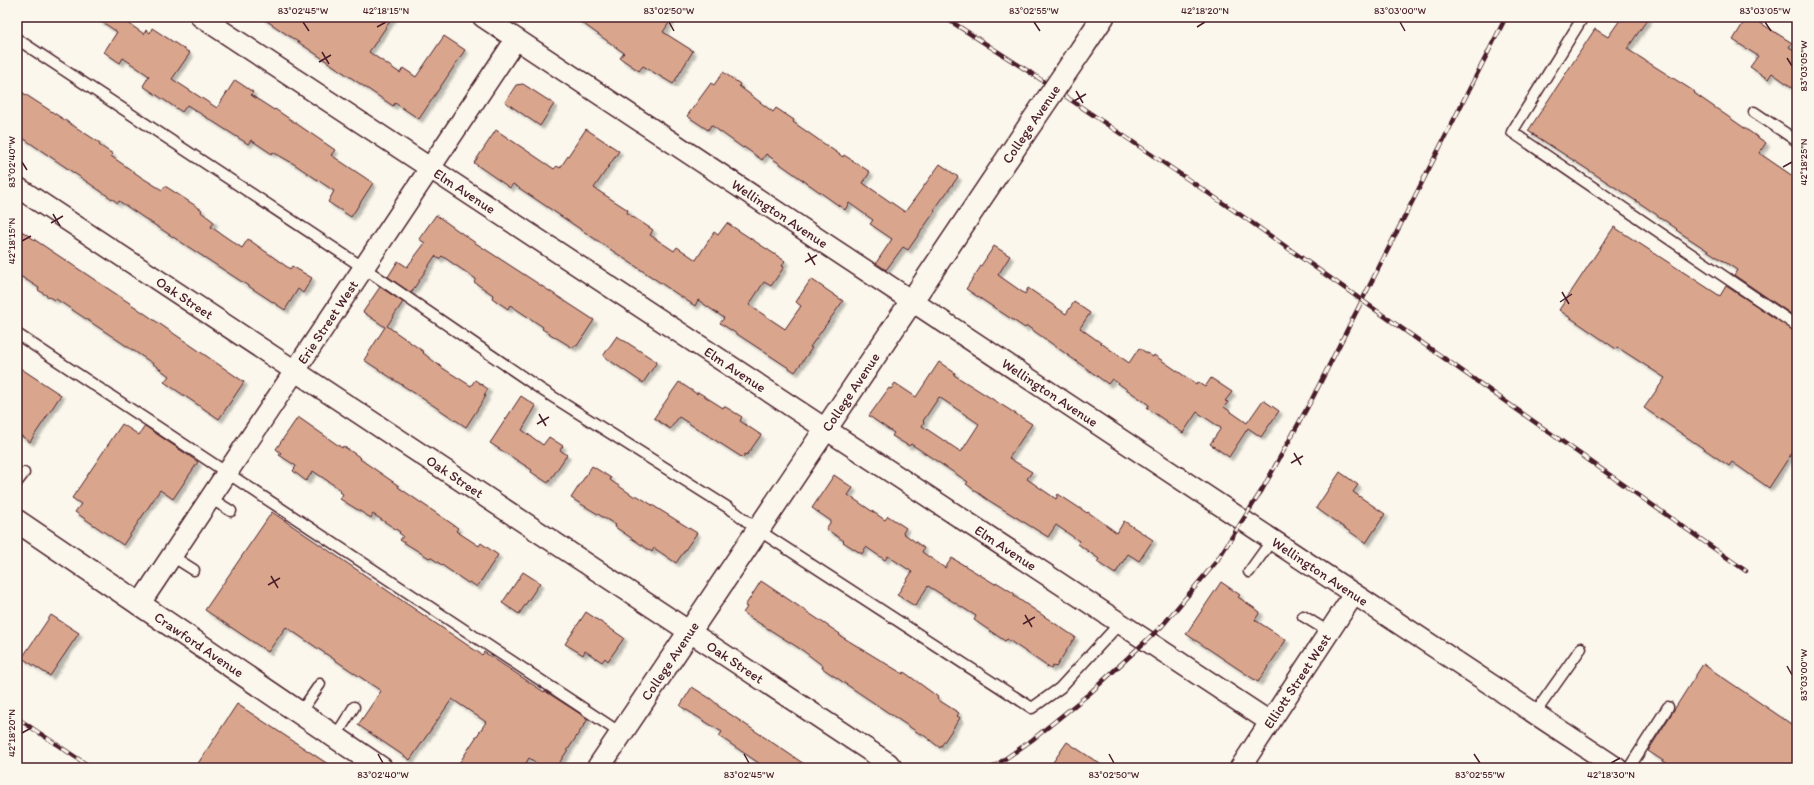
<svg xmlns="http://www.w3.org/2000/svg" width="1814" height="785" font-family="Itim,sans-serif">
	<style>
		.building { fill: #d9a68d; stroke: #4a1f2b; fill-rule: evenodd; filter: url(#shadow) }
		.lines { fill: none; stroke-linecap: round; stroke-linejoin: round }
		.lane-casing { stroke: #4a1f2b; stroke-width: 13 }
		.street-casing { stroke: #4a1f2b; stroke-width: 23 }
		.secondary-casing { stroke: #4a1f2b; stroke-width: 25 }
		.lane { stroke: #fbf7ec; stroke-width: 10 }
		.street { stroke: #fbf7ec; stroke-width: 20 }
		.secondary { stroke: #fbf7ec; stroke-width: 22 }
		.rail-casing { stroke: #4a1f2b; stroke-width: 4.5 }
		.rail { stroke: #fbf7ec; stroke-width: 3; stroke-dasharray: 9; stroke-linecap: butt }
		.secondary-bridge-casing { stroke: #4a1f2b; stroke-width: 25; stroke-linecap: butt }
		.secondary-bridge { stroke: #fbf7ec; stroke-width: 22 }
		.ticks { fill: none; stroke: #4a1f2b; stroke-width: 1.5 }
		.labels { text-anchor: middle; stroke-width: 3; stroke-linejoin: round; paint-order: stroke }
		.street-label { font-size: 14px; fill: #4a1f2b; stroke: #fbf7ec }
		.neatline { fill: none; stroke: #4a1f2b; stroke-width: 1.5 }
		.ticks-label { font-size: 10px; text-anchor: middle; fill: #4a1f2b }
	</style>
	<defs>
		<filter id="shadow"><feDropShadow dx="3.5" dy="3.5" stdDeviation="1" flood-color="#0004"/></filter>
	</defs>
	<rect width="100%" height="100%" fill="#fbf7ec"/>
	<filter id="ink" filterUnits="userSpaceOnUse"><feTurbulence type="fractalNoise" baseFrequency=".025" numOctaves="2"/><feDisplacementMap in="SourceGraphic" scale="8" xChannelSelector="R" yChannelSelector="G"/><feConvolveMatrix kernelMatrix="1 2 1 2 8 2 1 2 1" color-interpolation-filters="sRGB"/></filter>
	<g filter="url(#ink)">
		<g class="building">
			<polygon points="95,17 119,17 144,34 146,30 150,33 152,28 190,53 172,79 217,108 235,80 253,92 251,95 274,110 275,109 335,150 331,155 373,183 351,217 328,202 334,191 294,164 273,152 272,154 251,140 248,144 187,105 182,112 143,86 149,76 123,58 120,63 104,52 117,32"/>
			<polygon points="261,17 393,17 369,52 400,73 403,68 416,77 444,36 465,50 419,119 395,103 393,106"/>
			<polygon points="574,17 673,17 663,32 693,51 673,84 643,66 639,71 620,58 624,53"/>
			<polygon points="1622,17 1649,17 1627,49 1695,92 1694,93 1766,143 1759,153 1797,179 1797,318 1734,275 1737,270 1676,230 1677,229 1644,206 1528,131 1595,29 1608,37"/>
			<polygon points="1747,17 1751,17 1792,43 1789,47 1797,52 1797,91 1772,73 1768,79 1750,67 1758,56 1733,40"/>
			<polygon points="723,72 740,84 739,86 773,112 776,108 794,120 793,122 843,157 844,155 870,172 863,183 905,212 940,164 958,177 934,210 935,211 908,250 903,247 886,270 876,263 892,239 870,224 873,220 849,203 845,210 766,154 762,160 744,147 743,148 711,125 708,130 687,116 711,83 714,85"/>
			<polygon points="523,84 554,104 540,126 505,102 516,85"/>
			<polygon points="17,89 100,143 99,145 113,154 111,156 141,177 162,190 165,186 202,210 201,212 214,222 211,227 242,248 248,239 290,269 292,266 312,278 303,293 298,289 285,310 141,216 119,201 118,203 17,134"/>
			<polygon points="586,129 619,151 594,188 628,210 627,213 653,230 650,235 674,251 677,247 696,260 714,232 718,235 727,223 785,261 782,266 784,267 771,286 764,282 749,305 785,329 801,306 796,302 811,279 843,301 810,347 812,348 795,372 720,323 724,318 698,300 695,306 513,184 510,188 474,163 496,130 554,169 557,166 560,168"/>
			<polygon points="436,215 474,242 594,320 577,346 575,345 573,348 542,329 543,327 510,305 508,309 492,298 493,295 474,282 476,279 442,256 439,259 435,256 411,293 388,277 398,261 407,267 425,243 419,239"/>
			<polygon points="1614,227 1720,296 1726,286 1797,332 1797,445 1769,488 1732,462 1729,466 1644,408 1665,378 1617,347 1616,349 1559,310"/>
			<polygon points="17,228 128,302 244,382 219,419 164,382 169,376 152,363 56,299 54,300 38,290 39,288 17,274"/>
			<polygon points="994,246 1010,256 998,275 1025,294 1028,288 1066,314 1074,302 1090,313 1080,328 1129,363 1139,348 1153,357 1154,355 1196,384 1197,382 1205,387 1211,378 1232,392 1225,401 1228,402 1224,407 1247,423 1263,400 1279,411 1261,437 1248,428 1229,457 1210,444 1221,428 1197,412 1183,433 1147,408 1149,405 1112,379 1108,384 1027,326 1025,328 966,289"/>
			<polygon points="380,287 403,302 387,326 424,352 423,353 444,369 471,386 475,380 488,389 484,395 486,396 466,427 364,360 385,327 363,312"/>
			<polygon points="617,336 657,362 643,383 603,356"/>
			<path d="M939,362L955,373L954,375L1032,424L1009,458L1032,472L1027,479L1056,499L1058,494L1087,513L1088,512L1117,533L1124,521L1153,540L1139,561L1128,554L1115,574L1097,562L1099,559L1078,544L1079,541L1056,525L1048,537L988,500L966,484L968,482L911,444L909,446L892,436L894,433L869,416L889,388L891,389L895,383L916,397ZM939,397L979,424L961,452L922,426L924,422L923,421Z"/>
			<polygon points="17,366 61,395 30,442 17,433"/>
			<polygon points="679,382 697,394 698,392 723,408 724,406 742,417 740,421 761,435 747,455 745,454 743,458 679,417 670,429 654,418"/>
			<polygon points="521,396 536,406 522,430 543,445 549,437 563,446 560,450 567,455 548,483 531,472 532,470 490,443"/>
			<polygon points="298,417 342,448 343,446 361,458 360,459 399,486 398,487 458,528 456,531 479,546 481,543 498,555 477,587 470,582 468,583 430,557 429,558 400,540 403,536 399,533 400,532 373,514 371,518 340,499 343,494 340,492 341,490 313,471 306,481 293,471 296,466 279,455 281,453 276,449"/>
			<polygon points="122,424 139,435 145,426 198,462 173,499 160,490 123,545 75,512 81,504 72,498"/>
			<polygon points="592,466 611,478 610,480 635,497 636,495 697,533 676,563 654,548 652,552 615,527 616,525 571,498"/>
			<polygon points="1340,472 1358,485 1353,492 1385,514 1366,543 1316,508"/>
			<polygon points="834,475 853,488 848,495 885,520 888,516 906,528 903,533 924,548 922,552 945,568 952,558 995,584 996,582 1015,594 1014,596 1075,637 1056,667 1053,666 1051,669 1007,639 1005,641 974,620 976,616 928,586 915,606 897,595 912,572 888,556 885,560 866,547 862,554 843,542 844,541 826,529 831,521 812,508"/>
			<polygon points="272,512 482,655 484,652 544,692 545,691 588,719 556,768 544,768 529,758 523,768 456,768 486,722 452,699 410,760 358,725 381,691 286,627 268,652 205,610"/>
			<polygon points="523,572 540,583 519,614 502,603"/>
			<polygon points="761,581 840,634 839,635 903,674 904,672 938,697 937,699 959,713 957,716 960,718 940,748 921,733 920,734 822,668 823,666 802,650 743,613 747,607 745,606"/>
			<polygon points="1221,582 1240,595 1238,597 1260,612 1255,620 1286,640 1258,682 1186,634"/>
			<polygon points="586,612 624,638 608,661 605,658 602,662 585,651 583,655 565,644"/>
			<polygon points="51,615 79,633 50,676 22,658"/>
			<polygon points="1703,664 1797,728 1797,768 1674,768 1648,751"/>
			<polygon points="692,687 711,699 718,705 718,706 810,768 766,768 719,736 722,732 680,706"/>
			<polygon points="237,704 334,768 195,768"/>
			<polygon points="1067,742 1106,768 1049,768"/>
		</g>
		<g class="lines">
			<g class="lane-casing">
				<g id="lane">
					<polyline points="1583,17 1512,132 1797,326"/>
					<polyline points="17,39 364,268 542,390 735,512 758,530 1032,708 1060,688 1120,623"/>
					<polyline points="1754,112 1797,141"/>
					<polyline points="17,334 622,734"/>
					<polyline points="17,482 24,473"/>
					<polyline points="210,498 231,511"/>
					<polyline points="172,556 194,570"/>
					<polyline points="1249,572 1272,540"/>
					<polyline points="1303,616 1329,632"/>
					<polyline points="300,713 320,684"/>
					<polyline points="1535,713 1581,648"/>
					<polyline points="335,737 354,707"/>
					<polyline points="1629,768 1668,707"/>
				</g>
			</g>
			<g class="street-casing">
				<g id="street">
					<path id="s1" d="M201,17L1270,722"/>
					<path id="s2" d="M483,17L1617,768"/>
					<path id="s3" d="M17,187L888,763L892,768"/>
					<path id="s4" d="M139,605L516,39"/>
					<path id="s5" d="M1240,768L1354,594"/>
				</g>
			</g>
			<g class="secondary-casing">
				<g id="secondary">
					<polyline points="1083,47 1103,17"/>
					<path id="s6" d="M17,521L381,768"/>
					<path id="s7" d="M598,768L1032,122"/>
				</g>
			</g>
			<use href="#lane" class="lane"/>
			<use href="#street" class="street"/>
			<use href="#secondary" class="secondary"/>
			<g class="rail-casing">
				<g id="rail">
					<polyline points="944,17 1031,73 1248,220 1746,571"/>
					<polyline points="17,718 92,768"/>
					<polyline points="992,768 1032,740 1090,693 1162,626 1216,562 1262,490 1312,399 1506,17"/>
				</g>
			</g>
			<use href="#rail" class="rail"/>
			<g class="secondary-bridge-casing">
				<polyline id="secondary-bridge" points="1032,122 1083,47"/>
			</g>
			<use href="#secondary-bridge" class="secondary-bridge"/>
		</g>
	</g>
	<path class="ticks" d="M303,22L309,31M669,22L674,31M1034,22L1040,31M1400,22L1405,31M1765,22L1771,31M377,27L386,22M1197,27L1205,22M322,52L329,64M1787,58L1792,66M319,62L331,55M1076,91L1083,103M1074,101L1086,94M22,162L27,170M1783,167L1792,162M53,214L60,226M51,223L63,216M22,241L31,236M808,253L815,265M805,262L817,255M1562,292L1569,304M1560,302L1572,294M539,414L546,426M537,424L549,417M1294,453L1301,465M1291,463L1303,456M271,576L278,588M268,585L280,578M1025,615L1032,627M1023,624L1035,617M1787,666L1792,675M22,733L31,728M378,754L383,763M744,754L749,763M1109,754L1114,763M1474,754L1480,763M1611,763L1620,758"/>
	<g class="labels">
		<g class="street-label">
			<text transform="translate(1031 124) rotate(-56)" y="5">College Avenue</text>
			<text dy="5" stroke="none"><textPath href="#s1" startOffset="316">Elm Avenue</textPath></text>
			<text dy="5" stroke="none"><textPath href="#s2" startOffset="356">Wellington Avenue</textPath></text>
			<text dy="5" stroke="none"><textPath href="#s3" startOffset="201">Oak Street</textPath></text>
			<text dy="5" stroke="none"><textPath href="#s4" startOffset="340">Erie Street West</textPath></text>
			<text dy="5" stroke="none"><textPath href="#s1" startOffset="640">Elm Avenue</textPath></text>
			<text dy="5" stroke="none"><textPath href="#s2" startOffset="680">Wellington Avenue</textPath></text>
			<text dy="5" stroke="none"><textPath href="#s7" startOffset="453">College Avenue</textPath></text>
			<text dy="5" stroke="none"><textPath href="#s3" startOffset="525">Oak Street</textPath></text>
			<text dy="5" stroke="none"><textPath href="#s1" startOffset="964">Elm Avenue</textPath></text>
			<text dy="5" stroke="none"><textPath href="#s2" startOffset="1004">Wellington Avenue</textPath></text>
			<text dy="5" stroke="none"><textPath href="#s6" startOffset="220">Crawford Avenue</textPath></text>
			<text dy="5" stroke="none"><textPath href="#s7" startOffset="129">College Avenue</textPath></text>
			<text dy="5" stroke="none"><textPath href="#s3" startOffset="861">Oak Street</textPath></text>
			<text dy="5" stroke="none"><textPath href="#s5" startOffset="104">Elliott Street West</textPath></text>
		</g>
	</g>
	<rect width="1814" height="785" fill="none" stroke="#fbf7ec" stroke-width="44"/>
	<rect x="22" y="22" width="1770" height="741" class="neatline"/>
	<g class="ticks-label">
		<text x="303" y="14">83°02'45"W</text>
		<text x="386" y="14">42°18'15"N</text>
		<text x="669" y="14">83°02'50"W</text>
		<text x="1034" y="14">83°02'55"W</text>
		<text x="1205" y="14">42°18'20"N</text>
		<text x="1400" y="14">83°03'00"W</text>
		<text x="1765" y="14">83°03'05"W</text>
		<text transform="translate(1803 66) rotate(-90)" y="4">83°03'05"W</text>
		<text transform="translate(1803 162) rotate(-90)" y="4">42°18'25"N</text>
		<text transform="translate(11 162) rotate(-90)" y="4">83°02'40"W</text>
		<text transform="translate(11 241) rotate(-90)" y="4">42°18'15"N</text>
		<text transform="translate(1803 675) rotate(-90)" y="4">83°03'00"W</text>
		<text transform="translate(11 733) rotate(-90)" y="4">42°18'20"N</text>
		<text x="383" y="778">83°02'40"W</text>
		<text x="749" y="778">83°02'45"W</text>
		<text x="1114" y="778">83°02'50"W</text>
		<text x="1480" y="778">83°02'55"W</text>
		<text x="1611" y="778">42°18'30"N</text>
	</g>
</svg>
